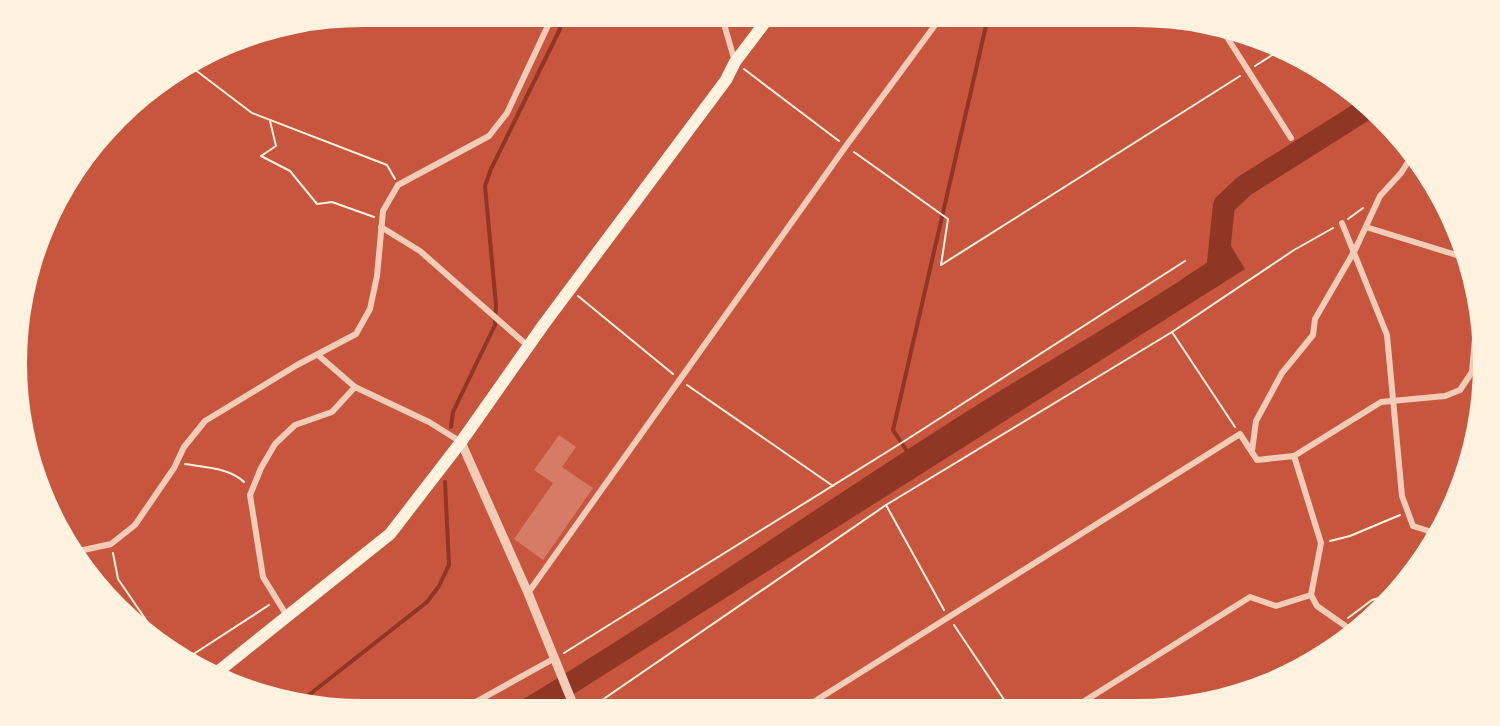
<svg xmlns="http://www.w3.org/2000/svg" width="1500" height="726" font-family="Roboto,sans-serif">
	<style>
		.water { fill: #8f3625 }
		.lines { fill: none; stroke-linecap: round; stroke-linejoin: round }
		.stream { stroke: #8f3625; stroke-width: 4 }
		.river { stroke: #8f3625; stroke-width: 22 }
		.building { fill: #d67c66 }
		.path { stroke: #fff3e0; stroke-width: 2 }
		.minor { stroke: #f1ccb7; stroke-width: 6 }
		.tertiary { stroke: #f1ccb7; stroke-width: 9 }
		.trunk { stroke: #fff3e0; stroke-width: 12 }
	</style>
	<rect width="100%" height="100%" fill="#c8553d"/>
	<path class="water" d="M1231,246L1245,269L550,709H507C656,620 798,519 944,426C1039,365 1139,311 1231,246Z"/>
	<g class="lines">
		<g class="stream">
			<polyline points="451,427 453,412 495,325 496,305 485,186 491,169 560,29 560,17"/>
			<polyline points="909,454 893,430 988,17"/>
			<polyline points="305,698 427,602 439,586 449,565 445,482"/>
		</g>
		<polyline class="river" points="1207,279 1217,272 1224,205 1244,186 1368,108"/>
	</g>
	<polygon class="building" points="559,435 576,447 562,467 593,488 543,560 514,539 553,483 534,470"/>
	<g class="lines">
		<g class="path">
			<polyline points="1255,66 1280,50"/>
			<polyline points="194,69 252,113 387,165 395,179"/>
			<polyline points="744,69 839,141"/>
			<polyline points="270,121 276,146 261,156 290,171 317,204 332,202 374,217"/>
			<polyline points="854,152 948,219 941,265"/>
			<polyline points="1348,219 1363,208"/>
			<polyline points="941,265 1240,76"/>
			<polyline points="578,296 673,374"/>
			<polyline points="1172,332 1235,427"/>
			<polyline points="687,385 833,486"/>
			<path d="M185,464C204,467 230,468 244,482"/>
			<polyline points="886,505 944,610"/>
			<polyline points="1330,541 1350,536 1400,515"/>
			<polyline points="113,553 118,579 159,639"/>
			<polyline points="1348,618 1372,600 1392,594"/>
			<polyline points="954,625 1009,707"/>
			<polyline points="564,653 906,440 1185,261"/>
			<polyline points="189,657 269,605"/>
			<polyline points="589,709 886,505 1172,332 1294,250 1333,228"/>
		</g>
		<g class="minor">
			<polyline points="722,17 735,62"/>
			<polyline points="1225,34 1291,138"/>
			<polyline points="1342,223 1387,335 1402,496 1413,526 1435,533"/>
			<polyline points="381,227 420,251 528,346"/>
			<polyline points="1366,227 1463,257"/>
			<polyline points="318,355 355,387 429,422 461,442"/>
			<polyline points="1252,451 1256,421 1282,373 1313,335 1315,319 1355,250 1380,196 1401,173 1410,159"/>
			<polyline points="1294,456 1381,402 1445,396 1460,390 1472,372 1476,327"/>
			<polyline points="1426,550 1429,532"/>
			<polyline points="79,551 111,544 135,525 174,468 184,447 205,421 297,365 356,334 370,309 377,276 383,211 398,185 489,136 507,113 552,17"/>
			<polyline points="528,593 846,146 941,17"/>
			<polyline points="287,616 263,577 250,495 261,468 275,444 295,425 332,412 355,387"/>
			<polyline points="1075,707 1250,597 1276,606 1311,595"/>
			<polyline points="804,708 1240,434 1257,460 1294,456 1321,543 1311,595 1317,606 1354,632"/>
			<polyline points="463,709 555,658"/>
		</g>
		<polyline class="tertiary" points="461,442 528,593 575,709"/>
		<polyline class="trunk" points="215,674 390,534 461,442 544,324 726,80 735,62 769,17"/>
	</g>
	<path d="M0 0H1500V726H0ZM363 27H1137A336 336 0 0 1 1473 363V363A336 336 0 0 1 1137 699H363A336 336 0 0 1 27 363V363A336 336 0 0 1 363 27Z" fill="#fff3e0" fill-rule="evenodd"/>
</svg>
